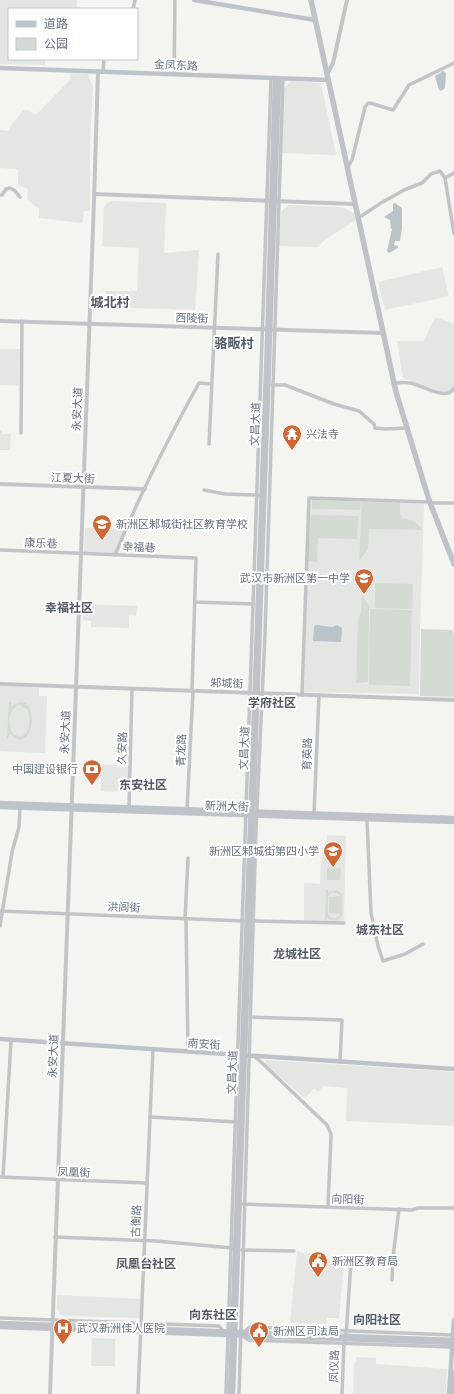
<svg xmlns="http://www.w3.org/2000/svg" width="454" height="1394" font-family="Ubuntu,'Noto Sans SC',sans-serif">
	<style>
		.built { fill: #e4e6e4 }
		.green { fill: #d4dbd2; fill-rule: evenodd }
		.water { fill: #bac3c8 }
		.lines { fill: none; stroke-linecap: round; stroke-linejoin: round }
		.minor { stroke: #c2c4c8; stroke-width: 3.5 }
		.tertiary { stroke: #c2c4c8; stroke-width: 4 }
		.secondary { stroke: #bec3c9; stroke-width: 4.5 }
		.trunk { stroke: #bec3c9; stroke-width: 5.5 }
		.labels { text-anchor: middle; stroke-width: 4; stroke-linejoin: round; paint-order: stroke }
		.street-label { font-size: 11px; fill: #65717f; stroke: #fff }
		.poi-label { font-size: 11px; fill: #65717f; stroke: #fff; text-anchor: start }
		.neighbourhood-label { font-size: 12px; font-weight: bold; fill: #535b65; stroke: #fff }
		.quarter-label { font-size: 13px; font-weight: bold; fill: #535b65; stroke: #fff }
	</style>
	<rect width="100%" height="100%" fill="#f4f4f0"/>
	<g class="built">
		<polygon points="0,0 77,0 77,9 9,9 9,59 45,59 45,65 0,64"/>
		<polygon points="70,73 88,74 93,87 90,142 90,211 84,211 82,223 39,218 39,208 36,207 27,199 28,189 18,185 18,169 0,168 0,130 8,131 12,124 24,110 29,110 36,115 70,80"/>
		<polygon points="292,81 321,83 336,155 282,153 284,88 289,83"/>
		<polygon points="113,201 166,203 164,253 199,250 195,310 106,307 106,291 137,291 139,248 102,246 104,207 107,203"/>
		<polygon points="288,205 337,207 344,208 355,214 356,220 323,241 318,247 279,246 281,212"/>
		<polygon points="442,267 449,296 385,310 378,282"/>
		<polygon points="435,317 454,324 454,385 452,391 446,394 403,378 397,341 424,341"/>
		<polygon points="0,349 20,349 19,386 0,385"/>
		<polygon points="0,430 2,431 2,434 11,434 10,450 0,450"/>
		<polygon points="310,499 424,504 420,629 419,694 304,692"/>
		<polygon points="85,528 124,529 114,553 84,552"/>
		<polygon points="83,604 137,606 136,616 129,615 129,628 91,627 91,621 83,620"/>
		<polygon points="0,686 39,688 39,696 47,696 45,753 0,751"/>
		<polygon points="87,764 117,765 117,767 129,767 128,792 101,791 101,779 87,778"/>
		<polygon points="327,835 346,836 344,922 304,921 304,883 320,884 321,853 326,853"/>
		<polygon points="266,1060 454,1072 454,1126 346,1121 347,1088 323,1086 318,1092 314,1088 305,1098 265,1064"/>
		<polygon points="297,1251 344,1264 339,1318 327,1318 327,1324 290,1323"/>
		<polygon points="57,1295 140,1299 140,1318 63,1316 59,1313 57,1308"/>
		<polygon points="92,1338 115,1339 115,1366 91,1366"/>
		<polygon points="356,1357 376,1358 376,1364 447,1369 446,1394 353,1394 354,1363 356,1363"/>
	</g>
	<g class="green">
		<polygon points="312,500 361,502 360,510 312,509"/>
		<path d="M362,502L400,503V514L402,518C411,520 417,521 422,530L369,529L368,549L359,561Z"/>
		<polygon points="311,515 358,516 357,539 318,538 317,562 308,561"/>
		<polygon points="375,583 413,584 412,609 375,608"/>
		<polygon points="362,595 369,606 368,682 356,683 358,618 361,613"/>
		<polygon points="370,609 412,610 410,686 369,685"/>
		<polygon points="421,629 452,630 454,636 454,697 420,696"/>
		<path d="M9,702H11V707C41,683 37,760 10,734L9,738H7ZM20,705L27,709C33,719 29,744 13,734C7,725 8,707 20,705Z"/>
		<polygon points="327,867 341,868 340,880 327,880"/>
		<path d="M326,889H328V893C333,889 339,889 342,895V916C338,921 333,922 327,918V921H325ZM332,892L337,893L341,896L329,897V913L340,914C337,920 331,919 328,914V896Z"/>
	</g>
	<g class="water">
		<polygon points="443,71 446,73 445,88 441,91 439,90 435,76"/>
		<polygon points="395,203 402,208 402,228 400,241 395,241 394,245 398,246 398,248 389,253 387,251 392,229 391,229 390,220 384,217 393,211 393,204"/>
		<path d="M315,625C321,625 327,627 333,627L337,625L342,628L341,642L313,641L314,627Z"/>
	</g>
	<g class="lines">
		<g class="minor">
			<polyline points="133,9 135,0"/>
			<polyline points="103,72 104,59"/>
			<polyline points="174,74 175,0"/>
			<polyline points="347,168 352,160 365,107 368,103 370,103 393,110 409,85 454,63"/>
			<polyline points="445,178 454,173"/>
			<polyline points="0,195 2,195 6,189 10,188 14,190 20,197"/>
			<polyline points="358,218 381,203 404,190 422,183 431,174 440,171 445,178 454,234"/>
			<path d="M394,383C399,383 404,382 410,383C422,385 447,402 454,388"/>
			<polyline points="272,385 285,385 334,404 359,411 374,424 375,428 386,429 406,428"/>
			<polyline points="21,433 22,321"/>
			<polyline points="209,444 218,254"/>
			<polyline points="204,490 225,494 259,495"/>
			<polyline points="430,503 454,503"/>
			<polyline points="0,550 196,558 192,691"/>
			<path d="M115,555C139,496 168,439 199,383L211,384"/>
			<polyline points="195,602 254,604"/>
			<polyline points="302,695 309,498 429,502"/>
			<polyline points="129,808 132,689"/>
			<polyline points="187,810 193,691"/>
			<polyline points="314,814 319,695"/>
			<polyline points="367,820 371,913 378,946 383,961 405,954 423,944"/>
			<polyline points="0,911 243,921"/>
			<polyline points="185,919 188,858"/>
			<polyline points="186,919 188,1052"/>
			<polyline points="251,921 344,923"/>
			<polyline points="0,926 12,852 19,827 20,808"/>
			<polyline points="250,1017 342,1020 340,1062"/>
			<polyline points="254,1056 261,1062 327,1125 331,1134 331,1137 328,1207"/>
			<polyline points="150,1117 237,1122"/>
			<polyline points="0,1177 147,1183"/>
			<polyline points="3,1177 11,1040"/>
			<polyline points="243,1204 412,1210 418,1208 454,1208"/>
			<polyline points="55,1237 156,1241 232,1248"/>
			<polyline points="242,1250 294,1251"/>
			<polyline points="392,1280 393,1257 399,1209"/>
			<polyline points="0,1318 219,1326 223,1331"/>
			<polyline points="244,1332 250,1327 453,1335"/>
			<polyline points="243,1336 249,1340 452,1347"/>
			<polyline points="346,1336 351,1262"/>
			<polyline points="138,1394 153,1049"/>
			<polyline points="226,1394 271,78"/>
			<polyline points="239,1394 256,829 265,634 283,78"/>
			<polyline points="342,1394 344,1342"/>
		</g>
		<g class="tertiary">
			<polyline points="327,75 333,63 347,0"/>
			<polyline points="94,194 354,204"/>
			<polyline points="0,321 383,333"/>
			<polyline points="0,484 145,489"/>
			<polyline points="0,684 454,700"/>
			<polyline points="50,1394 94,201 98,71"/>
		</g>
		<g class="secondary">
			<polyline points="194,0 315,20"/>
			<polyline points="0,68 328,80"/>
			<polyline points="0,803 454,818"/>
			<polyline points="0,807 454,822"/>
			<polyline points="0,1039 454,1069"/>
			<polyline points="0,1323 454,1340"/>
			<polyline points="0,1327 454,1343"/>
			<polyline points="230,1394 267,342 275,78"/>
			<polyline points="233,1394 279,78"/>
			<polyline points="449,1394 454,1320"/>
			<polyline points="453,1394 454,1372"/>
		</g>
		<polyline class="trunk" points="311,0 396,392 429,500 454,564"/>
	</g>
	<defs>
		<g id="temple-pin" transform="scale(1)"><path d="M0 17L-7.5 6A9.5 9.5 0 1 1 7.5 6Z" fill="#d46530" stroke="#fff"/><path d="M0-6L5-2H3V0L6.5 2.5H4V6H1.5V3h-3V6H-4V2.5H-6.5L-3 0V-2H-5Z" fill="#fff"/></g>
		<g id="school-pin" transform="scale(1)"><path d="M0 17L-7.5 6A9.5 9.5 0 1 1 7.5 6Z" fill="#d46530" stroke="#fff"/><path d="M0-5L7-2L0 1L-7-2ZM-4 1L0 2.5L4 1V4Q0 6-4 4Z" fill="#fff"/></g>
		<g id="bank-pin" transform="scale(1)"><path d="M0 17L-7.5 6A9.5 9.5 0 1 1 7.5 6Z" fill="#d46530" stroke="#fff"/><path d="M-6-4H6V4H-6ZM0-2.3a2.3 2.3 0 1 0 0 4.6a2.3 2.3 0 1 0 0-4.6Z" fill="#fff"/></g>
		<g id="civic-pin" transform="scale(1)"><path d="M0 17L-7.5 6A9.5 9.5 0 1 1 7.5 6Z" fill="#d46530" stroke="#fff"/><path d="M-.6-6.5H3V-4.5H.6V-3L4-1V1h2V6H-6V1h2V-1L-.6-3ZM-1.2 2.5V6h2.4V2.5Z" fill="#fff"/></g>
		<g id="hospital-pin" transform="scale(1)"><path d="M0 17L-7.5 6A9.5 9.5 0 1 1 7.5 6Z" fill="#d46530" stroke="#fff"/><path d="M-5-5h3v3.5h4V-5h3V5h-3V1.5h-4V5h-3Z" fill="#fff"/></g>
	</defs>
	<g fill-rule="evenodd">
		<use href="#temple-pin" x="292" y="434"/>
		<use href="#school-pin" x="102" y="524"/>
		<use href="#school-pin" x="364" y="578"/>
		<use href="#bank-pin" x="92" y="769"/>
		<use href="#school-pin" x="333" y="851"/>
		<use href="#civic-pin" x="318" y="1261"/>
		<use href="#hospital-pin" x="63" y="1328"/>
		<use href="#civic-pin" x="259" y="1331"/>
	</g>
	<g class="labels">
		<g class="street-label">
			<text transform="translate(176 65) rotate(2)" y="4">金凤东路</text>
			<text transform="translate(192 318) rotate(2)" y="4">西陵街</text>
			<text transform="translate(77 409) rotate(-88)" y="4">永安大道</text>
			<text transform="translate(255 424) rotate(-88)" y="4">文昌大道</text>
			<text transform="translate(73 478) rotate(2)" y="4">江夏大街</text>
			<text transform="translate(41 543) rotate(3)" y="4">康乐巷</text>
			<text transform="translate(139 547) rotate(2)" y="4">幸福巷</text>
			<text transform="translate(227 683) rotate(2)" y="4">邾城街</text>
			<text transform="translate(65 732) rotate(-88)" y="4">永安大道</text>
			<text transform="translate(122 748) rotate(-88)" y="4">久安路</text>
			<text transform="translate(244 748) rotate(-88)" y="4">文昌大道</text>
			<text transform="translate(181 750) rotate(-88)" y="4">青龙路</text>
			<text transform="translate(307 754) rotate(-88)" y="4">育英路</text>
			<text transform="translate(227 806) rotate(2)" y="4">新洲大街</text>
			<text transform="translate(124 907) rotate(2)" y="4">洪闾街</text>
			<text transform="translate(204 1044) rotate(4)" y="4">南安街</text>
			<text transform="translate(53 1056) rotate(-88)" y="4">永安大道</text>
			<text transform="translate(232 1072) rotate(-88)" y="4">文昌大道</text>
			<text transform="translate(74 1172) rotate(2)" y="4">凤凰街</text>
			<text transform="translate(348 1199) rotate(2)" y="4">向阳街</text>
			<text transform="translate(136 1221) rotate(-87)" y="4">古衡路</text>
			<text transform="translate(334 1366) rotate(-88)" y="4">凤仪路</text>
		</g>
		<g class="poi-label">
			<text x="306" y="438">兴法寺</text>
			<text x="116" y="528">新洲区邾城街社区教育学校</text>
			<text x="350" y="582" text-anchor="end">武汉市新洲区第一中学</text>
			<text x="78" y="773" text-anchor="end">中国建设银行</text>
			<text x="319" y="855" text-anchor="end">新洲区邾城街第四小学</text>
			<text x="332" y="1265">新洲区教育局</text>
			<text x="77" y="1332">武汉新洲佳人医院</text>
			<text x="273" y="1335">新洲区司法局</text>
		</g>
		<g class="neighbourhood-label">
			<text x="69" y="612">幸福社区</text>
			<text x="272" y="707">学府社区</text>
			<text x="143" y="789">东安社区</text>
			<text x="380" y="934">城东社区</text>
			<text x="297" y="958">龙城社区</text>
			<text x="146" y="1268">凤凰台社区</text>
			<text x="213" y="1319">向东社区</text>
			<text x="377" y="1324">向阳社区</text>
		</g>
		<g class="quarter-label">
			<text x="110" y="307">城北村</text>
			<text x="234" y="348">骆畈村</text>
		</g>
	</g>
	<rect x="8" y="8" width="130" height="52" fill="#ffffff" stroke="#c1c6cc"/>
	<rect x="16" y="21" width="20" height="6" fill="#bec3c9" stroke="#c1c6cc"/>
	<text x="44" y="28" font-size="12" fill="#65717f">道路</text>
	<rect x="16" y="38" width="20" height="12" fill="#d4dbd2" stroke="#c1c6cc"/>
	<text x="44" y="48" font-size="12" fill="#65717f">公园</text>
</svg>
